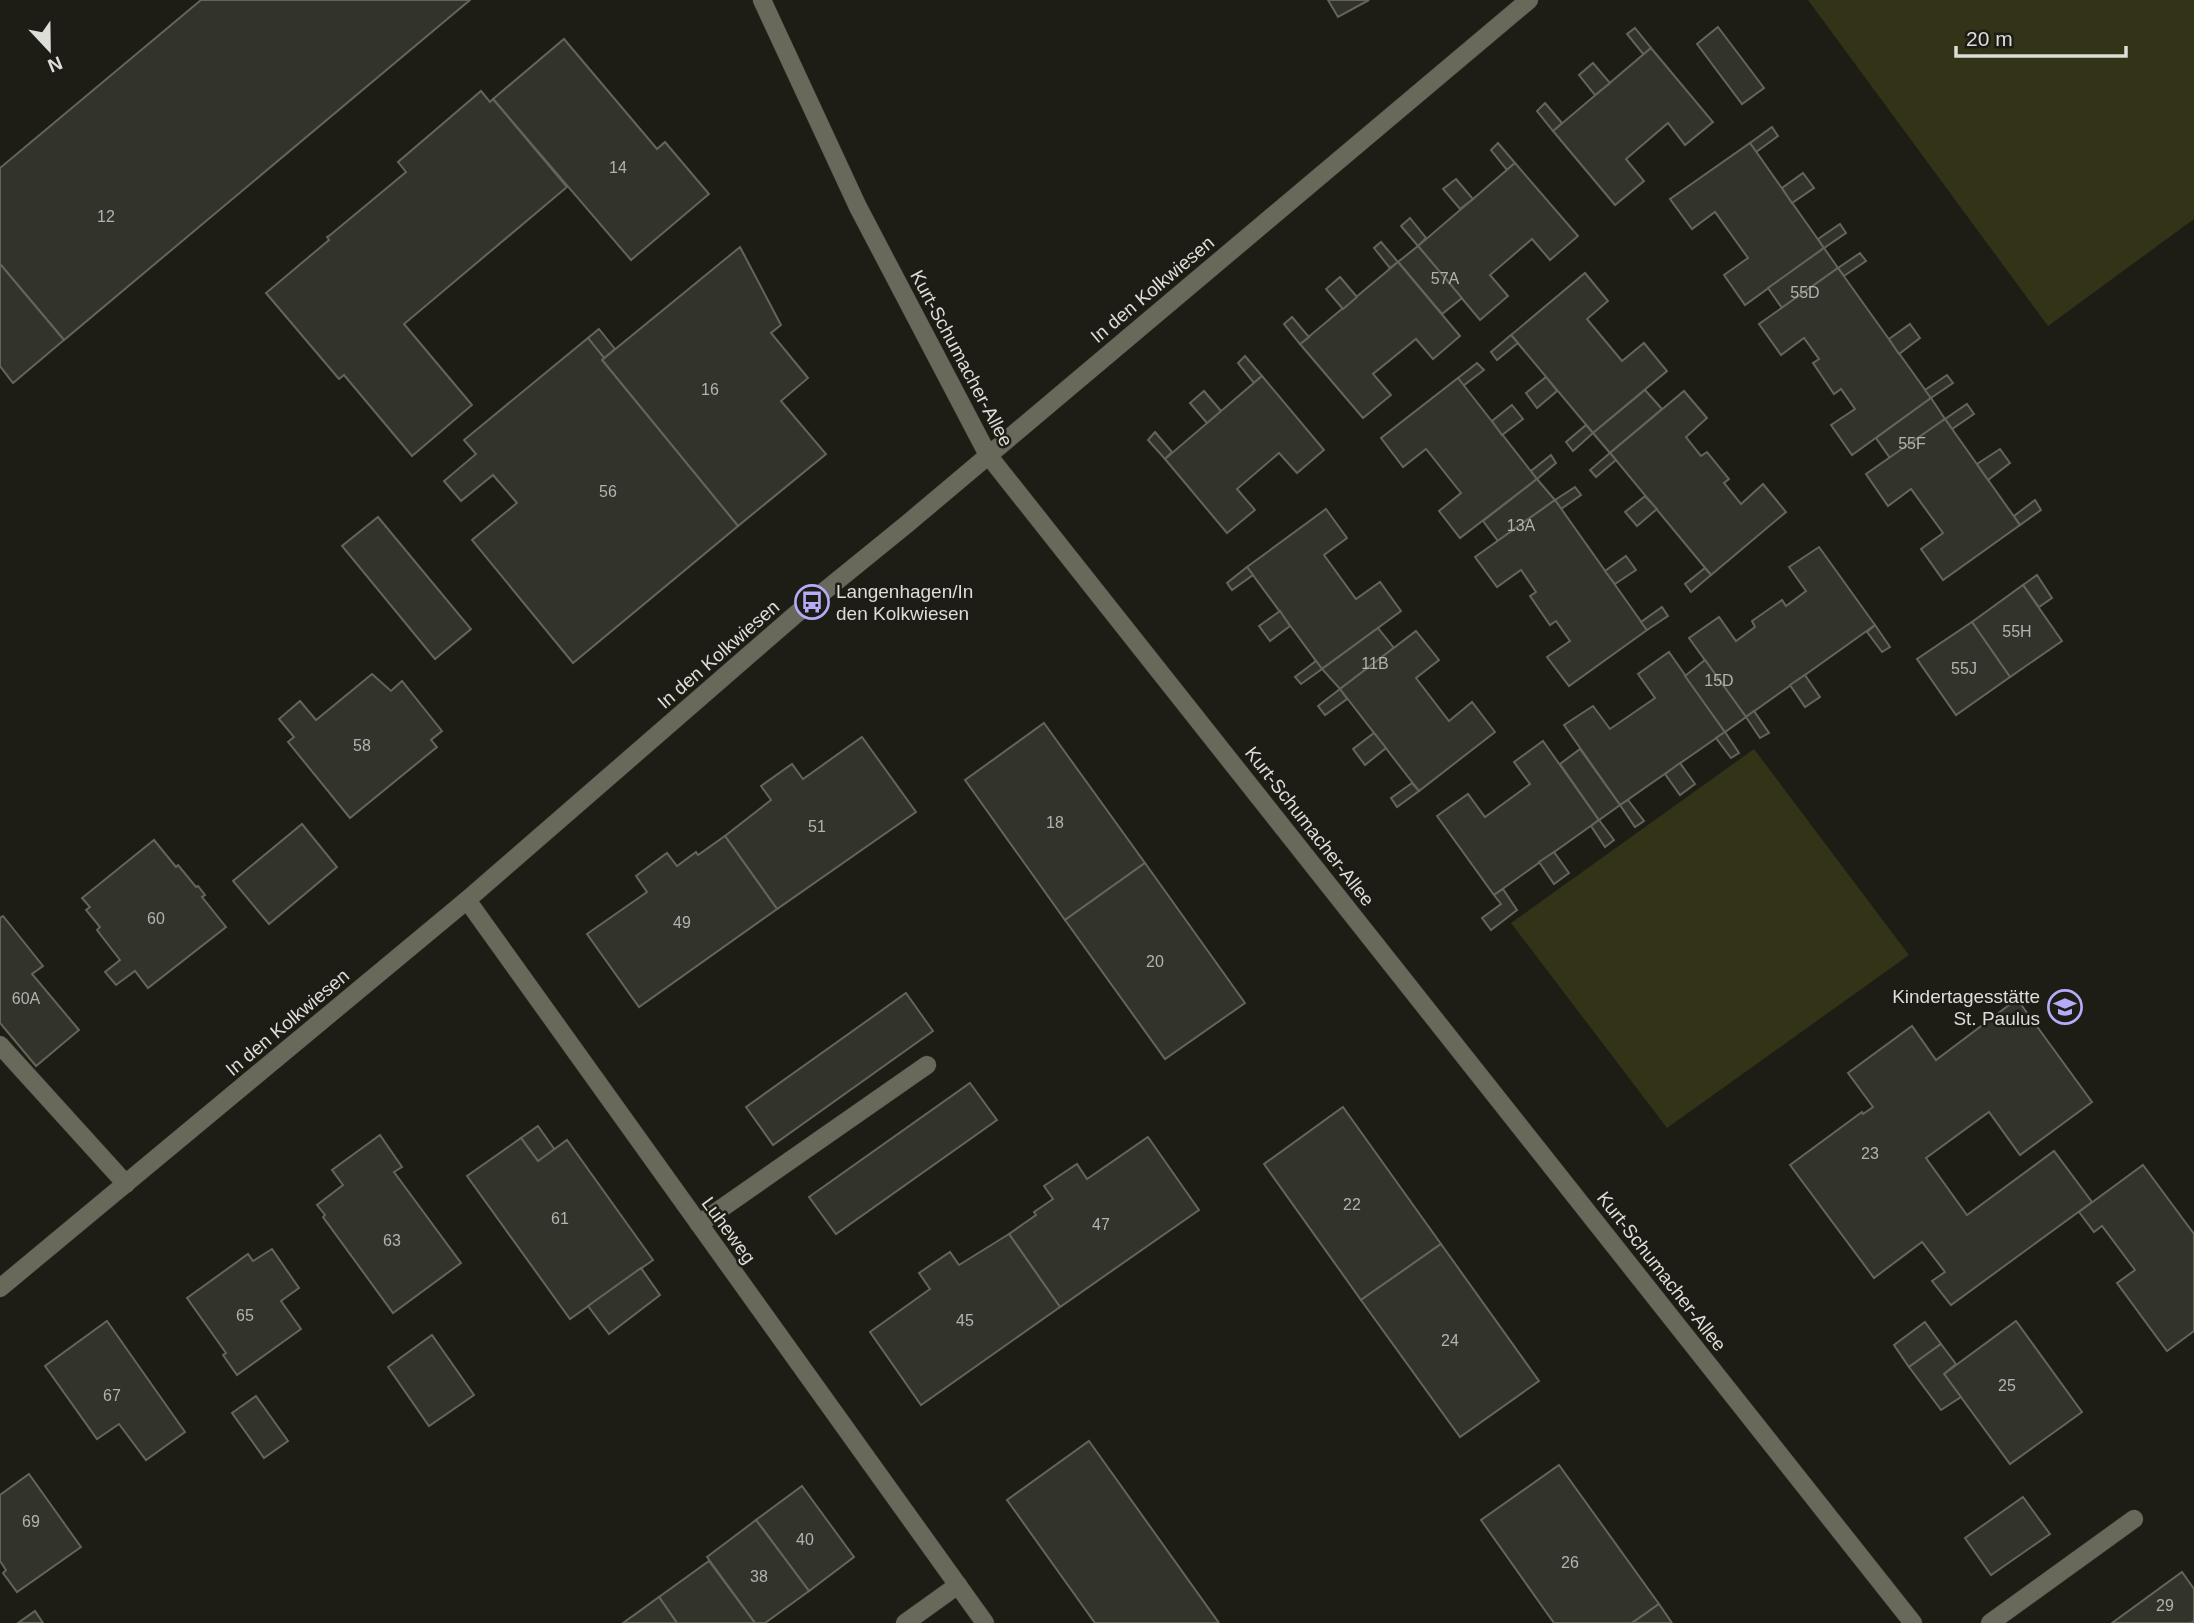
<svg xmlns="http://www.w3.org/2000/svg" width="2194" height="1623" font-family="Arial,sans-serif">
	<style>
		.green { fill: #333317 }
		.building { fill: #32332a; stroke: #64645a; stroke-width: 2 }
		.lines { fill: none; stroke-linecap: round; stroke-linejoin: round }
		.minor-casing { stroke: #383830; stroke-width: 19 }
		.minor { stroke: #69695b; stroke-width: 18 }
		.labels { text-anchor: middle; stroke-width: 5; stroke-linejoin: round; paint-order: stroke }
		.number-label { font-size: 16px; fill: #b2b3ac }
		.street-label { font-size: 19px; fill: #ddded8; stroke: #1d1d15 }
		.poi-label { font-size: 19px; fill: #ddded8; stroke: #1d1d15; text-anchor: start }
	</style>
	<rect width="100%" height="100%" fill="#1d1d15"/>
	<g class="green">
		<polygon points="1808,0 2194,0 2194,219 2048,326"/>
		<polygon points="1754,749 1909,955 1667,1128 1511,923"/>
	</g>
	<g class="building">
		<polygon points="201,0 470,0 64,340 0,264 0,168"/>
		<polygon points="1328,0 1369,0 1338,17"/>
		<polygon points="1718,27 1764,88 1742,104 1697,44"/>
		<polygon points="1635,28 1651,48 1644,55 1627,34"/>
		<polygon points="564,39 657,149 665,142 709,194 631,260 493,99"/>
		<polygon points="1651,48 1713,122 1685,145 1668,123 1626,159 1644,181 1615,205 1553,131"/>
		<polygon points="1593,63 1610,83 1595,95 1579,75"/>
		<polygon points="481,91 490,102 493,99 567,187 404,324 472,405 412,456 344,375 339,379 266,293 329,240 327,237 329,236 406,172 398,162"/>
		<polygon points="1545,103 1562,123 1553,131 1537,111"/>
		<polygon points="1772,127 1778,136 1756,152 1750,143"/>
		<polygon points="1498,143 1515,163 1507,170 1491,150"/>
		<polygon points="1750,143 1824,248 1745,305 1724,275 1748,258 1715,212 1692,229 1670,199"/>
		<polygon points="1515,163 1578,236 1550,260 1532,239 1490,275 1508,296 1480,320 1418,246"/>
		<polygon points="1803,173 1814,188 1792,203 1782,188"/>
		<polygon points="1456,179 1473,199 1460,209 1443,189"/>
		<polygon points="1410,218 1426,238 1418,246 1401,226"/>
		<polygon points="1840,224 1846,233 1824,248 1818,239"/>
		<polygon points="1381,242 1398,262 1390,268 1374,248"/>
		<polygon points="1418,246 1462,298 1442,314 1398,262"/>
		<polygon points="740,247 781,325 771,333 808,378 781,401 826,454 738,526 602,360"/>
		<polygon points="1824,248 1838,268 1782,308 1768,288"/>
		<polygon points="1860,253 1866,261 1844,276 1838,268"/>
		<polygon points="1398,262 1460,336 1433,359 1416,339 1373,374 1391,395 1363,418 1300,344"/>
		<polygon points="0,264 64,340 13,383 0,366"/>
		<polygon points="1838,268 1931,398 1852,455 1831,425 1855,409 1841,389 1834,394 1813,363 1819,359 1804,338 1781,355 1759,324"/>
		<polygon points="1585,273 1608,301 1587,319 1622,361 1644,343 1667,371 1593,433 1511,335"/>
		<polygon points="1340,277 1357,297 1343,309 1326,289"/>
		<polygon points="1292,317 1309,337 1300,344 1284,324"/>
		<polygon points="1910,324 1920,338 1899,354 1889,339"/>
		<polygon points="599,329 615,349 604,358 588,338"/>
		<polygon points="1511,335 1518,343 1497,360 1491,352"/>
		<polygon points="588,338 604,358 602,360 738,526 573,663 472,540 517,503 493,475 461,501 444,481 476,454 464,440"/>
		<polygon points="1245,356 1262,376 1254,383 1238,363"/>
		<polygon points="1477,363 1484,370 1463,386 1458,378"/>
		<polygon points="1947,375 1953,383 1931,398 1925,390"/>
		<polygon points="1262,376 1324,450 1297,473 1279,453 1237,489 1255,510 1227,533 1165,459"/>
		<polygon points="1546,377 1557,391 1537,408 1526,393"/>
		<polygon points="1458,378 1537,479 1460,538 1439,511 1461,493 1426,449 1403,467 1381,438"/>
		<polygon points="1645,390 1662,409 1610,453 1593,433"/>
		<polygon points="1204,391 1221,411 1207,423 1190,403"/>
		<polygon points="1684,391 1707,418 1686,437 1701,456 1707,452 1729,479 1724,483 1741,504 1763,484 1786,512 1711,575 1610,453"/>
		<polygon points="1931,398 1945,419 1890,458 1876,438"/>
		<polygon points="1967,404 1974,414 1952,429 1945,419"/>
		<polygon points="1512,405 1523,419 1502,435 1492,421"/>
		<polygon points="1945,419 2020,525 1943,580 1921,549 1943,533 1911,489 1888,506 1866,474"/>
		<polygon points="1586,425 1593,433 1573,451 1566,442"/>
		<polygon points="1155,432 1172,452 1165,459 1148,440"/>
		<polygon points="2000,449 2010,463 1988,480 1977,464"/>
		<polygon points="1610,453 1616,460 1596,477 1590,470"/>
		<polygon points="1551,455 1556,463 1537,479 1531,471"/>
		<polygon points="1537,479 1555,500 1498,541 1483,521"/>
		<polygon points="1575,487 1581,495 1561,509 1555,500"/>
		<polygon points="1645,496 1657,509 1637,526 1625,512"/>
		<polygon points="1555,500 1647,630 1569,686 1547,657 1570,641 1556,621 1550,625 1530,596 1536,592 1521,570 1497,587 1475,557"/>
		<polygon points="2035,500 2041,510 2020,525 2014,516"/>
		<polygon points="1326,509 1347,538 1324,555 1356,599 1380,582 1401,611 1322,669 1247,567"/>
		<polygon points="378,517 471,629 435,659 342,546"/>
		<polygon points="1819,547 1875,625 1746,717 1689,638 1719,617 1736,641 1755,627 1752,621 1782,600 1786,606 1806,591 1789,567"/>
		<polygon points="1626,556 1636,570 1615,584 1605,571"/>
		<polygon points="1247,567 1253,575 1232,590 1227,583"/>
		<polygon points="1705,568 1711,575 1691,592 1685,584"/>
		<polygon points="2037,575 2052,598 2039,607 2023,585"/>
		<polygon points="2023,585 2062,641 2010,677 1972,622"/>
		<polygon points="1662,607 1668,616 1647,630 1641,622"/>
		<polygon points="1280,611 1290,626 1270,641 1259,626"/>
		<polygon points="1972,622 2010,677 1956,715 1917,659"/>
		<polygon points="1875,625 1890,647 1882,652 1867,632"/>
		<polygon points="1378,628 1394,648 1340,689 1322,669"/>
		<polygon points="1416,631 1439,660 1416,678 1449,721 1472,702 1495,732 1419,791 1340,689"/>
		<polygon points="1669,652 1725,732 1620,805 1564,725 1593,706 1610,729 1655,698 1638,674"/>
		<polygon points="1705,660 1746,717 1725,732 1685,676"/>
		<polygon points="1316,661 1322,669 1301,684 1295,677"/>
		<polygon points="372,674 391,691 402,681 442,731 431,740 437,747 350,818 288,742 294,737 279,719 300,701 316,720"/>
		<polygon points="1805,675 1820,697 1805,707 1790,685"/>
		<polygon points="1340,689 1347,699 1325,715 1318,706"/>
		<polygon points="1754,711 1769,733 1760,738 1746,717"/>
		<polygon points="1044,723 1145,863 1065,920 965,780"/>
		<polygon points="1725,732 1739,753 1731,758 1716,738"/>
		<polygon points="1374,733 1386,748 1365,765 1353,749"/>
		<polygon points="862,737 916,812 777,909 725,836 771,800 761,786 792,764 803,779"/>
		<polygon points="1543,741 1599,820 1494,895 1437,816 1468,794 1485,817 1530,784 1514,762"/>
		<polygon points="1580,749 1620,805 1599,820 1560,764"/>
		<polygon points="1680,763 1695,784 1680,795 1665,774"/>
		<polygon points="1412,783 1419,791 1397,807 1391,798"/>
		<polygon points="1628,800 1644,821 1635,827 1620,805"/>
		<polygon points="1599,820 1614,840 1605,847 1591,826"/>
		<polygon points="302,824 337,867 269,924 233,881"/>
		<polygon points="725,836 777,909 639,1007 587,934 647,892 636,876 667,853 677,866 696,852 698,855"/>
		<polygon points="154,840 176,867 178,865 196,887 198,886 205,895 202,897 226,927 148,988 135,971 116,985 105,972 120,960 97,930 100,927 86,910 90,907 82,898"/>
		<polygon points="1554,852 1569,873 1554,884 1539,862"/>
		<polygon points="1145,863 1245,1003 1165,1059 1065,920"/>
		<polygon points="1503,889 1517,910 1491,930 1482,918 1501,904 1494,895"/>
		<polygon points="3,916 43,966 32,974 79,1030 36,1066 0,1023 0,918"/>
		<polygon points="906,993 933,1031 773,1145 746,1107"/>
		<polygon points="2017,999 2092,1102 2020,1155 1989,1112 1926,1158 1967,1215 2054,1151 2092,1202 1951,1305 1932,1281 1945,1272 1922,1242 1874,1278 1790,1165 1862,1112 1863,1114 1873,1107 1848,1073 1912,1026 1936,1060"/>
		<polygon points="970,1083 997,1120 836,1234 809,1197"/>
		<polygon points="1343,1107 1441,1244 1361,1300 1264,1164"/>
		<polygon points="538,1126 555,1150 538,1161 521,1138"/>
		<polygon points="380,1135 402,1167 394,1172 461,1263 393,1313 323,1217 325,1215 317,1205 343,1185 332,1170"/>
		<polygon points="1148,1137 1199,1210 1060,1307 1009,1234 1036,1215 1034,1212 1053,1199 1044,1186 1077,1164 1087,1179"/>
		<polygon points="521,1138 538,1161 567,1140 653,1260 570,1319 467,1176"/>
		<polygon points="2143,1165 2194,1234 2194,1331 2167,1351 2117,1283 2135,1270 2102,1226 2094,1232 2079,1212"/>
		<polygon points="1009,1234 1060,1307 921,1405 870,1332 930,1289 919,1273 950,1252 959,1265"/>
		<polygon points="1441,1244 1539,1381 1460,1437 1361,1300"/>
		<polygon points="272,1249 299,1288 281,1301 301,1329 237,1375 223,1355 226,1353 187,1298 248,1254 253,1261"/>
		<polygon points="641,1268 660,1295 609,1334 588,1306"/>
		<polygon points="107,1321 185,1432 146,1460 119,1424 97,1439 45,1366"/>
		<polygon points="2016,1321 2082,1412 2010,1464 1944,1374"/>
		<polygon points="1925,1322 1941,1344 1909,1367 1894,1345"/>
		<polygon points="432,1335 474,1395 429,1426 388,1367"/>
		<polygon points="1941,1344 1956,1364 1944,1374 1961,1397 1941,1410 1909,1367"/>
		<polygon points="256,1396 288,1441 264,1458 232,1413"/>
		<polygon points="1089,1441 1219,1623 1095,1623 1007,1500"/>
		<polygon points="1559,1465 1659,1604 1632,1623 1554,1623 1481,1520"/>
		<polygon points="29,1474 81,1547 17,1592 3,1573 6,1570 0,1561 0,1495"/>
		<polygon points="802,1486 854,1557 809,1591 756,1520"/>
		<polygon points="2023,1497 2050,1534 1991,1575 1965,1538"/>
		<polygon points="756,1520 809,1591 765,1623 755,1623 707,1557"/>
		<polygon points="709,1561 755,1623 677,1623 659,1597"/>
		<polygon points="2182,1572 2194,1589 2194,1621 2191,1623 2112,1623"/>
		<polygon points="659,1597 677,1623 623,1623"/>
		<polygon points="1659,1604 1672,1623 1632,1623"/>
		<polygon points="35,1611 43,1623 18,1623"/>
	</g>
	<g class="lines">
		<g class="minor-casing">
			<g id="minor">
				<polyline points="762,0 858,207 988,455 1913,1623"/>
				<polyline points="467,900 985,1623"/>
				<polyline points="0,1045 126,1184"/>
				<polyline points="699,1224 927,1065"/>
				<polyline points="0,1288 467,900 795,615 907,524 1529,0"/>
				<polyline points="905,1623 958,1585"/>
				<polyline points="1990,1623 2134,1519"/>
			</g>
		</g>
		<use href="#minor" class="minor"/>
	</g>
	<defs>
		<g id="bus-ring" transform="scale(1.75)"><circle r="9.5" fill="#1d1d15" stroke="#b5acf8" stroke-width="1.5"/><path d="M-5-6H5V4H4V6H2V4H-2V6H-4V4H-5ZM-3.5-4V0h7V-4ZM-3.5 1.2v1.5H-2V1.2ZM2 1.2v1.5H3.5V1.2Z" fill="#b5acf8"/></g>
		<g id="school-ring" transform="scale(1.75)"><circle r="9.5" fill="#1d1d15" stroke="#b5acf8" stroke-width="1.5"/><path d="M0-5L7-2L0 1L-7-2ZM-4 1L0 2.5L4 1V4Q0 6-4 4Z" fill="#b5acf8"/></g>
	</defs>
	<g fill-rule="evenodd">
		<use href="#bus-ring" x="812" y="602"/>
		<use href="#school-ring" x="2065" y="1007"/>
	</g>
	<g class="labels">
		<g class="number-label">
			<text x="618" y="173">14</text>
			<text x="106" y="222">12</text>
			<text x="1445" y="284">57A</text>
			<text x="1805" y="298">55D</text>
			<text x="710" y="395">16</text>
			<text x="1912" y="449">55F</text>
			<text x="608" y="497">56</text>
			<text x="1521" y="531">13A</text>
			<text x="2017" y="637">55H</text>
			<text x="1375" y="669">11B</text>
			<text x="1964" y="674">55J</text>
			<text x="1719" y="686">15D</text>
			<text x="362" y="751">58</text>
			<text x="1055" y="828">18</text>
			<text x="817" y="832">51</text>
			<text x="156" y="924">60</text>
			<text x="682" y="928">49</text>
			<text x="1155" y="967">20</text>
			<text x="26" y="1004">60A</text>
			<text x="1870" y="1159">23</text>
			<text x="1352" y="1210">22</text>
			<text x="560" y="1224">61</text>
			<text x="1101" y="1230">47</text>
			<text x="392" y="1246">63</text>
			<text x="245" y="1321">65</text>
			<text x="965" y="1326">45</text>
			<text x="1450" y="1346">24</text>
			<text x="2007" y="1391">25</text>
			<text x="112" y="1401">67</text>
			<text x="31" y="1527">69</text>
			<text x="805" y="1545">40</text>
			<text x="1570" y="1568">26</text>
			<text x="759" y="1582">38</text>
			<text x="2165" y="1611">29</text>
		</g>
		<g class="street-label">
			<text transform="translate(1152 289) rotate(-40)" y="7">In den Kolkwiesen</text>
			<text transform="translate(962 358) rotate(62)" y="7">Kurt-Schumacher-Allee</text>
			<text transform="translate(718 654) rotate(-41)" y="7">In den Kolkwiesen</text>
			<text transform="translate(1310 826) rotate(52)" y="7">Kurt-Schumacher-Allee</text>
			<text transform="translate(287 1022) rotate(-40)" y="7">In den Kolkwiesen</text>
			<text transform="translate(729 1230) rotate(54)" y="7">Luheweg</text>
			<text transform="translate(1662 1271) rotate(52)" y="7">Kurt-Schumacher-Allee</text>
		</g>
		<g class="poi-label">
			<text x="836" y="598">Langenhagen/In<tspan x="836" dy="22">den Kolkwiesen</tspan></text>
			<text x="2040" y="1003" text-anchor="end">Kindertagesstätte<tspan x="2040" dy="22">St. Paulus</tspan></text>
		</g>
	</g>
	<g transform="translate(49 49) rotate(158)" stroke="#1d1d15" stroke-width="5" paint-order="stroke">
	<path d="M0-5L12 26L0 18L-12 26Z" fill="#ddded8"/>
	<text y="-10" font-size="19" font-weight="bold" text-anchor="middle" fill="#ddded8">N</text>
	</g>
	<path d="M1956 46v10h170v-10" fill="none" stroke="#ddded8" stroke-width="3.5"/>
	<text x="1966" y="46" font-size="21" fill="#ddded8" stroke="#1d1d15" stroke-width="5" paint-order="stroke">20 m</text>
</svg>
